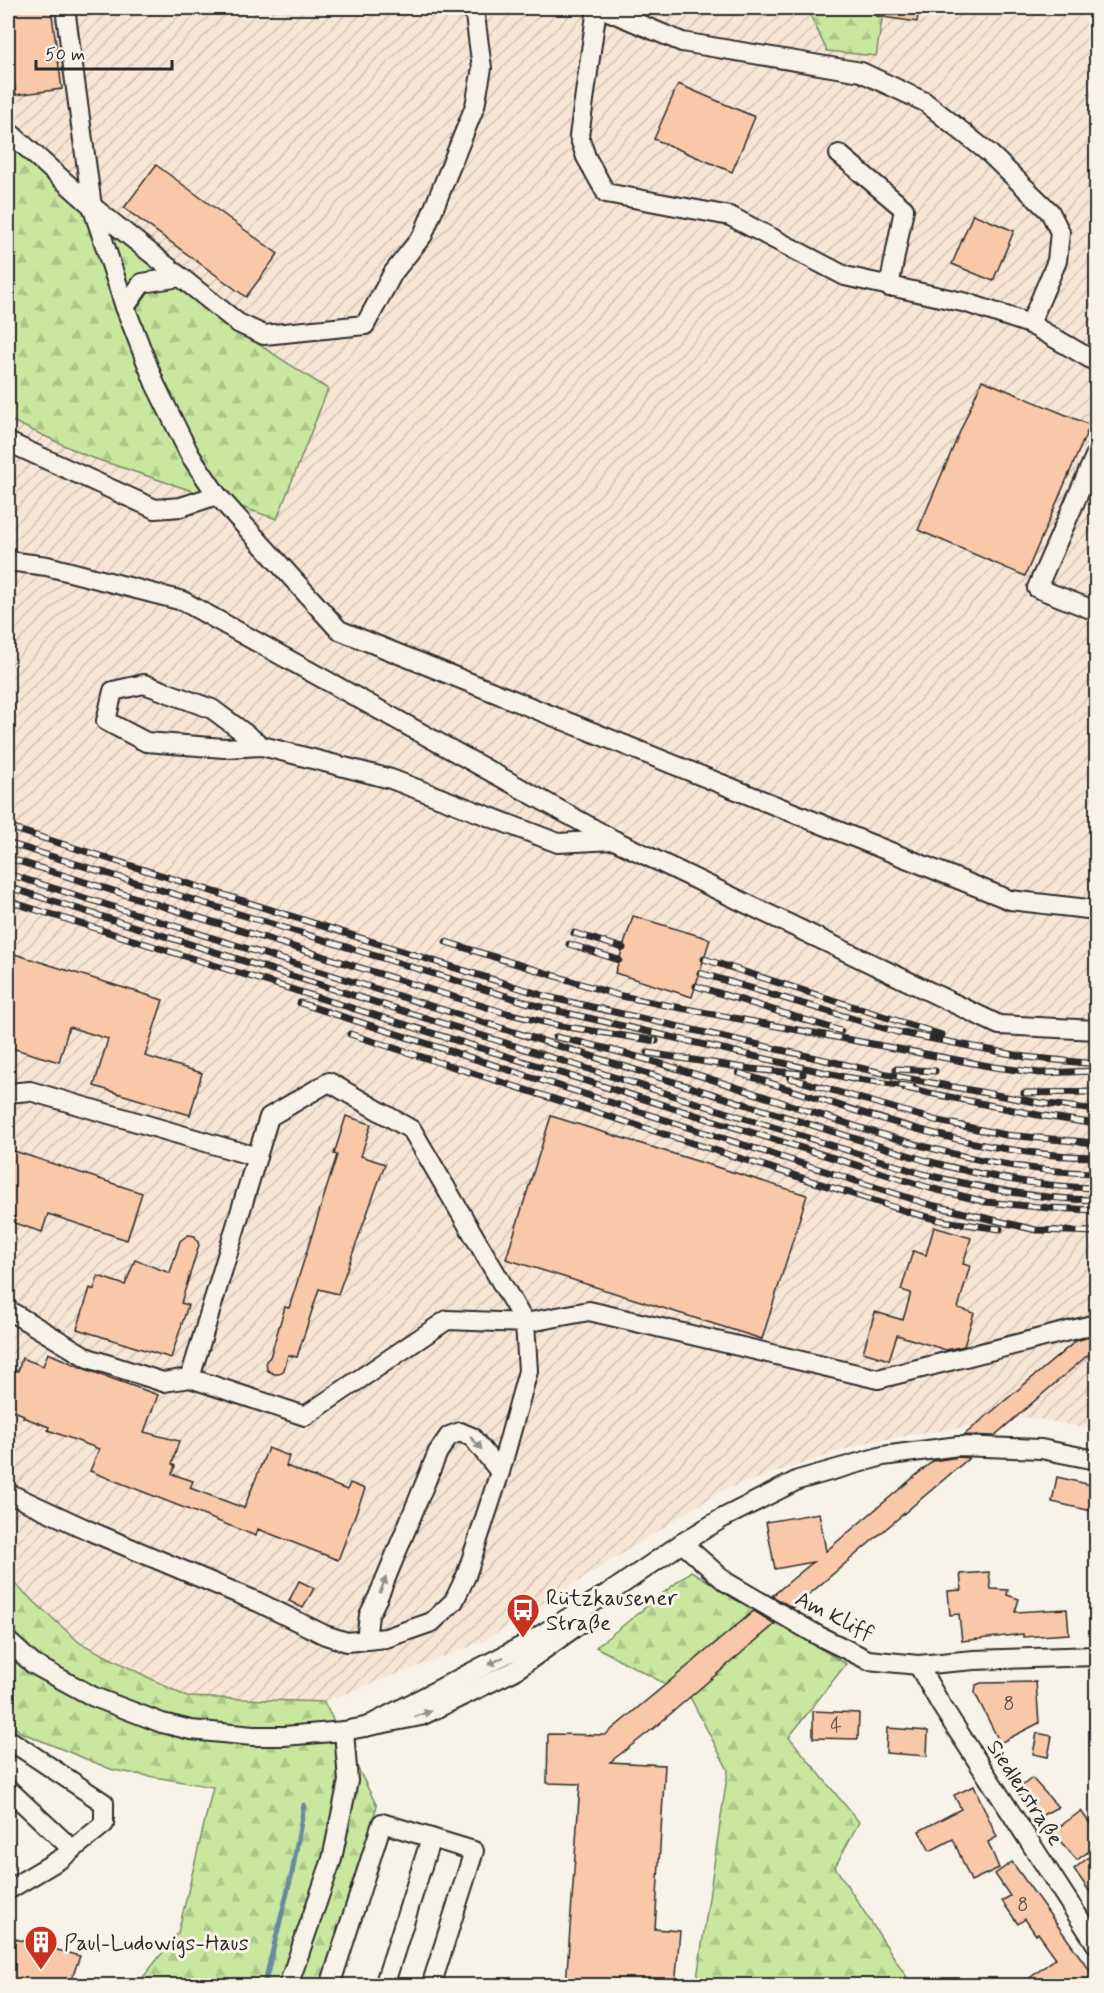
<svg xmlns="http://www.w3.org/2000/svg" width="1104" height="1993" font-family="Mynerve,sans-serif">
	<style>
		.industrial { fill: url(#industrial-furrows) }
		.forest { fill: url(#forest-firs); stroke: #7a8965; stroke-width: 1.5 }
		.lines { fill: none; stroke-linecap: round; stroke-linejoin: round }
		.stream { stroke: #678aa1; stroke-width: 5 }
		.building { fill: #f9c8a8; stroke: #2b2b2b; stroke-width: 1.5 }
		.minor-casing { stroke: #2b2b2b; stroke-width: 22 }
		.minor { stroke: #f7f3e8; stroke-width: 18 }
		.rail-casing { stroke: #2b2b2b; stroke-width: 7 }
		.rail { stroke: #f7f3e8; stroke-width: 4.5; stroke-dasharray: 14; stroke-linecap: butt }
		.oneway { fill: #918f8a }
		.labels { text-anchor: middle; stroke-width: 6; stroke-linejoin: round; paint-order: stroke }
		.number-label { font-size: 20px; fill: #5e524a }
		.poi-label { font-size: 22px; fill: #2b2b2b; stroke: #f7f3e8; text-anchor: start }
		.street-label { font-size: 22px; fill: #2b2b2b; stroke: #f7f3e8 }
	</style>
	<defs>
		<pattern id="industrial-furrows" width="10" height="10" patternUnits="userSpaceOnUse" patternTransform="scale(1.5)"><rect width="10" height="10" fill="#f8e6d5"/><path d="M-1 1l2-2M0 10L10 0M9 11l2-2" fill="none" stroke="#d5c5b7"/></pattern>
		<pattern id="forest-firs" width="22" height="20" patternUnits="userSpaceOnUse" patternTransform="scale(1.5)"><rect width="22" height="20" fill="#c9e79f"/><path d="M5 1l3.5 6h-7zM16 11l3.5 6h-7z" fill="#adc689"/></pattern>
	</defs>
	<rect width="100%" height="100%" fill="#f7f3e8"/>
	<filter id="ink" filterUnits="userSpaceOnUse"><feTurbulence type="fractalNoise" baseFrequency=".0167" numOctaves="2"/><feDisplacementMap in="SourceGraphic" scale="12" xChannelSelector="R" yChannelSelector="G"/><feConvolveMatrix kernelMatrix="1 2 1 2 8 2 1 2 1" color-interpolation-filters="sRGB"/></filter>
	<g filter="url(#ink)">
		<polygon class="industrial" points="8,8 1096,8 1096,1430 1026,1417 868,1442 723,1490 482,1642 324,1702 187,1697 80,1643 8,1578"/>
		<g class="forest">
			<polygon points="807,8 884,8 876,56 827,51"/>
			<polygon points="8,142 241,333 328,389 277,519 87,456 8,419"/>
			<polygon points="691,1571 846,1664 789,1737 859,1822 835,1867 912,1985 696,1985 728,1770 690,1697 596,1647"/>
			<polygon points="8,1578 80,1643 187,1697 324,1702 377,1806 320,1985 137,1985 178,1933 213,1787 113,1770 20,1732 8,1721"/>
		</g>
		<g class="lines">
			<polyline class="stream" points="264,1986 292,1873 304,1805"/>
		</g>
		<g class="building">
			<polygon points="8,8 51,8 62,89 16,95 11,58 8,58"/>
			<polygon points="877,8 919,8 917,22 876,16"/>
			<polygon points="678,84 755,117 732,172 654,139"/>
			<polygon points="156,165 278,254 246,297 124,208"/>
			<polygon points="973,214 1014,231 993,281 952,264"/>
			<polygon points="982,380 1090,425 1025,576 918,530"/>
			<polygon points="633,916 710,939 692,997 615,973"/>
			<polygon points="8,952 163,1000 145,1056 202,1073 190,1115 94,1086 108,1039 69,1027 59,1062 8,1047"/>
			<polygon points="346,1116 371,1124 361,1156 385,1164 338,1294 319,1289 297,1357 288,1355 284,1370 279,1374 274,1374 267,1370 266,1361 270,1357 285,1307 289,1308 337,1155 334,1154"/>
			<polygon points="551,1116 807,1195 762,1339 506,1259"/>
			<polygon points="8,1149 142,1193 127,1240 48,1214 42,1232 8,1221"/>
			<polygon points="934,1227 971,1238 963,1264 970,1266 958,1308 974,1313 964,1346 946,1350 897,1335 889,1360 863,1352 875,1312 903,1320 911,1293 901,1290 913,1251 926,1255"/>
			<polygon points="188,1235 195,1236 199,1245 181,1303 188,1305 171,1358 77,1329 90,1288 94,1290 98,1276 125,1285 135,1260 170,1273 180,1241"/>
			<polygon points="1096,1335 1096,1348 994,1436 964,1435 1076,1341"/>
			<polygon points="48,1353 85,1369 158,1395 144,1432 179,1441 172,1464 175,1466 172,1474 193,1481 190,1488 244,1508 268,1448 289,1456 286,1466 347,1490 350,1483 365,1489 338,1560 258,1529 256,1536 90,1471 99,1449 48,1430 49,1427 23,1417 24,1415 8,1409 8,1402 14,1385 8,1382 13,1369 18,1371 22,1358 43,1366"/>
			<polygon points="959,1457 969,1458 793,1608 772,1596 813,1562 775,1569 766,1522 819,1513 826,1551 933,1461"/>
			<polygon points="1057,1477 1096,1486 1096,1512 1052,1502"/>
			<polygon points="989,1572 991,1589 1008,1590 1007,1595 1019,1599 1015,1612 1067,1609 1069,1634 1023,1637 1023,1634 962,1641 959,1614 950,1615 948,1591 962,1590 960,1574"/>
			<polygon points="299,1581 314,1588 303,1608 289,1601"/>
			<polygon points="754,1611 775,1624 654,1728 610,1762 665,1765 655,1929 680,1931 675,1986 566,1986 580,1784 547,1783 548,1734 605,1735"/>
			<polygon points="1036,1682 1039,1723 1000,1743 975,1693 976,1685 981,1683"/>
			<polygon points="813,1711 859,1713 858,1739 813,1738"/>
			<polygon points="887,1728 928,1731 927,1756 886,1753"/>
			<polygon points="1037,1733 1052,1736 1048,1757 1033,1754"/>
			<polygon points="1032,1778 1058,1807 1039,1817 1016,1791"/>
			<polygon points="974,1786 997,1837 988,1842 999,1868 971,1881 953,1839 930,1851 919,1831 961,1809 954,1795"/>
			<polygon points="1081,1811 1096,1832 1096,1846 1077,1860 1052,1832"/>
			<polygon points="1089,1857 1096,1868 1096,1901 1074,1869"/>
			<polygon points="1012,1862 1096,1979 1096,1986 1019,1986 1056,1958 1038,1933 1036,1935 1025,1919 1018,1924 1002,1901 1010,1896 995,1874"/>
			<polygon points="8,1937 80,1956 69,1986 8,1986"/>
		</g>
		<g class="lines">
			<g class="minor-casing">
				<g id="minor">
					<polyline points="65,8 92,206 125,307"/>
					<polyline points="597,8 579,136 586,157 606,193 730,216 845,276 967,303 1030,324 1096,362"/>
					<polyline points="601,8 682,42 861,72 925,102 989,153 1050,212 1060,232 1057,261 1030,324"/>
					<polyline points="8,131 92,206 238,323 264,335 365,325 393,273 423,235 475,106 482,68 474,8"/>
					<polyline points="839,154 904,209 889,287"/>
					<polyline points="181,277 142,283 125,307 155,384 190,455 217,495 339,630 1010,900 1096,910"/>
					<polyline points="8,442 155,509 181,507 217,495"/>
					<polyline points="1096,454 1037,588 1096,611"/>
					<polyline points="8,561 47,566 183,601 614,840 999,1025 1096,1030"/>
					<polyline points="262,746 212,709 144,684 113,691 106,721 146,742 224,748 262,746 391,779 558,843 614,840"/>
					<polyline points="8,1093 30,1091 257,1157"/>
					<polyline points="8,1310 88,1358 163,1382 190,1378"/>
					<polyline points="8,1493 90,1531 258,1602 325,1635 347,1642 386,1638 432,1622 454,1601 466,1576 500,1472 528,1371 525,1323 412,1130 329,1082 269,1117 190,1378 305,1416 447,1320 525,1323 589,1311 878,1379 1096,1324"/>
					<polyline points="682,1543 726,1582 819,1636 868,1660 918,1665 974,1660 1096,1656"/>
					<polyline points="366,1640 369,1615 378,1597 438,1452 449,1436 460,1432 472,1437 500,1472"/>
					<polyline points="8,1641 33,1664 94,1697 162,1723 191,1730 253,1736 284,1736 344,1731 421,1716 514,1671 585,1620"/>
					<polyline points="918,1665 941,1705 1096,1944"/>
					<polyline points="366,1727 526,1644 618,1587 682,1543 721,1519 798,1480 883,1456 958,1446 1041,1449 1096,1460"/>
					<polyline points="8,1739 104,1803 104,1824 62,1858 8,1890"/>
					<polyline points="8,1789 72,1849"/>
					<polyline points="288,1986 332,1859 348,1781 344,1731"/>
					<polyline points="330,1986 382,1823 474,1851 431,1986"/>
					<polyline points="384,1986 431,1838"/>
				</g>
			</g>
			<use href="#minor" class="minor"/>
			<g class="rail-casing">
				<g id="rail">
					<polyline points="8,827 548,997 900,1077 1040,1103 1096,1110"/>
					<polyline points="8,843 545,1008 853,1079"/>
					<polyline points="8,858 502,1012 561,1026 656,1041"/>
					<path d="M8,874L927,1161C983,1176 1039,1187 1096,1188"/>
					<path d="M8,887L923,1174C980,1188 1037,1199 1096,1200"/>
					<polyline points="8,901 930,1188 986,1202 1050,1208 1096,1210"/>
					<polyline points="574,933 623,948"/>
					<polyline points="446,942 617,995 660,1004 994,1067 1040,1073 1096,1071"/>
					<polyline points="569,944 619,960"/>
					<polyline points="704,959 942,1035"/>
					<polyline points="700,973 897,1032 1026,1057 1096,1064"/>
					<polyline points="696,986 841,1031"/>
					<polyline points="300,1003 931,1205 1036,1230 1096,1232"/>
					<polyline points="350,1034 909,1212 943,1221 1000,1229"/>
					<path d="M556,1037C653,1057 746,1091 839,1121C923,1148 1008,1172 1096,1173"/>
					<polyline points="648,1053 751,1069 803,1074"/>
					<polyline points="896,1069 935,1071"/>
					<path d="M739,1073C856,1110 972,1156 1096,1157"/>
					<polyline points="844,1077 913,1087"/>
					<polyline points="790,1078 938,1121 1006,1135 1096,1143"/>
					<polyline points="905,1088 1038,1115 1096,1124"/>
					<polyline points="1024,1093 1096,1092"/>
				</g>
			</g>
			<use href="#rail" class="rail"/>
		</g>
		<defs><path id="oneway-solid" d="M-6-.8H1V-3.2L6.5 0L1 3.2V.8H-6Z" transform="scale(1.5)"/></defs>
		<g class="oneway">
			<use href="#oneway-solid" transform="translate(476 1443) rotate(47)"/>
			<use href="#oneway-solid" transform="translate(383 1585) rotate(-68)"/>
			<use href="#oneway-solid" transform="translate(496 1661) rotate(152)"/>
			<use href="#oneway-solid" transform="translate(423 1714) rotate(-20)"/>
		</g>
	</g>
	<defs>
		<g id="bus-pin" transform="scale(1.725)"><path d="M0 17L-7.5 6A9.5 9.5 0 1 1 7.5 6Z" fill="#c8321e" stroke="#f7f3e8"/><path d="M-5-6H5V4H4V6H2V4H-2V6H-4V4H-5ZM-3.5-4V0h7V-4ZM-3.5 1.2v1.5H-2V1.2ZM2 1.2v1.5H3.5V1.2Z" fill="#fff"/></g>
		<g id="building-pin" transform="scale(1.725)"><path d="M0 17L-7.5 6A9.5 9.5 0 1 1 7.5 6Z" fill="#c8321e" stroke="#f7f3e8"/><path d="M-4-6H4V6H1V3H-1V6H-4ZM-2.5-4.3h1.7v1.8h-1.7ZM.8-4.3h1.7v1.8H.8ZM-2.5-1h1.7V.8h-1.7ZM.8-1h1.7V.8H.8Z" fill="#fff"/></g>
	</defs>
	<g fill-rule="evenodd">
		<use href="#bus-pin" x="523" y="1610"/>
		<use href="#building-pin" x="41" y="1942"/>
	</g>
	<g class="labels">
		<g class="number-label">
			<text x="1009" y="1710">8</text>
			<text x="836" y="1732">4</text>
			<text x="1023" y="1911">8</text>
		</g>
		<g class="poi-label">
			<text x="546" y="1605">Rützkausener<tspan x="546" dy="25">Straße</tspan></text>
			<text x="64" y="1950">Paul-Ludowigs-Haus</text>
		</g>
		<g class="street-label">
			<text transform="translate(835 1615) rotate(27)" y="8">Am Kliff</text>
			<text transform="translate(1026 1792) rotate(57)" y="8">Siedlerstraße</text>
		</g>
	</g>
	<rect width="1104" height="1993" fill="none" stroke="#f7f3e8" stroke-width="30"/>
	<rect x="15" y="15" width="1074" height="1963" fill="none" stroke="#2b2b2b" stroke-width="2" filter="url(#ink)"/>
	<path d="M36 60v9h136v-9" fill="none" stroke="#2b2b2b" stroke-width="3"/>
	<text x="45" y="60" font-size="18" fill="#2b2b2b" stroke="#f7f3e8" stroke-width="4.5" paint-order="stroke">50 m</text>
</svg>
